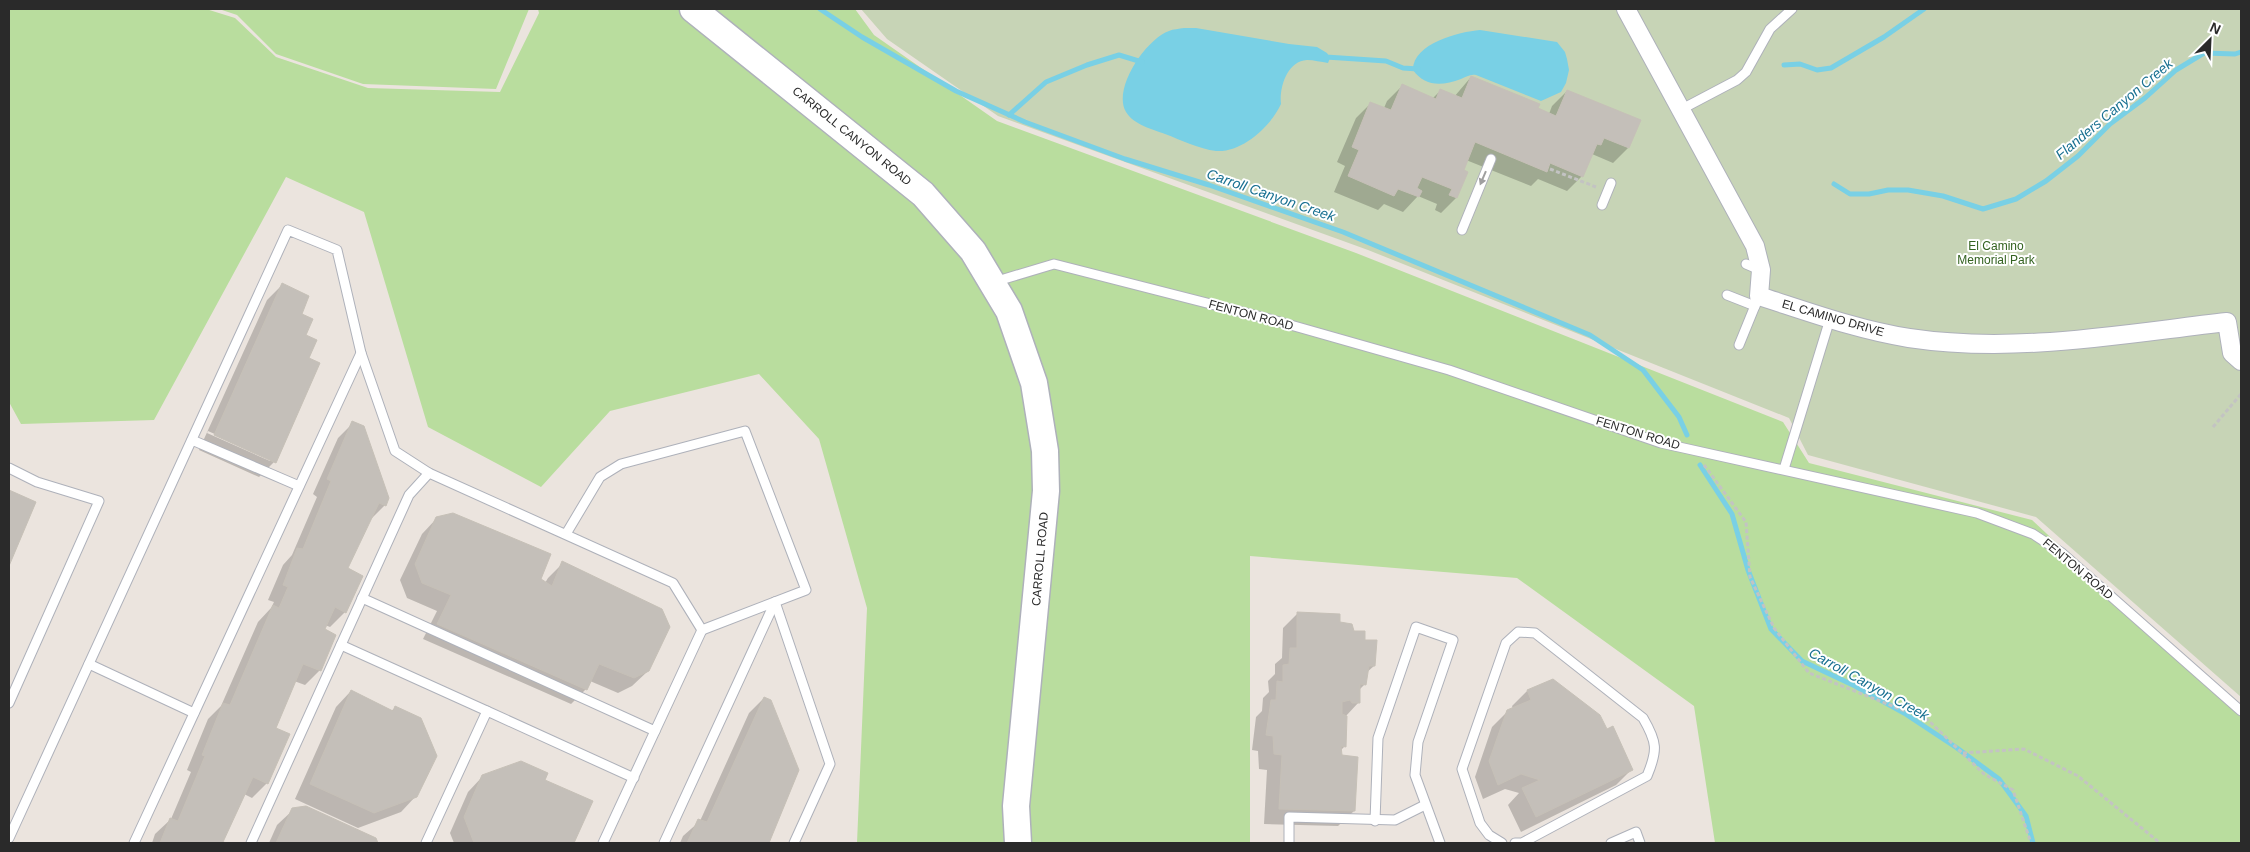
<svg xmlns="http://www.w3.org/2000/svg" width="2250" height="852" font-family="Helvetica,sans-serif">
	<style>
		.green { fill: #b9dd9e }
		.cemetery { fill: #c7d4b6 }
		.water { fill: #79d0e5 }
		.shadow { fill: #0003; fill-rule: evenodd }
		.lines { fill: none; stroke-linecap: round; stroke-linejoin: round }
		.stream { stroke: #79d0e5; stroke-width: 5 }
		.building { fill: #c4bfb9; stroke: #c6c0b7 }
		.service-casing { stroke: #aeb1ba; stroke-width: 11 }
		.minor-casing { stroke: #aeb1ba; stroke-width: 20 }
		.secondary-casing { stroke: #aeb1ba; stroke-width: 29 }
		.path { stroke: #c3c3c3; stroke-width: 3; stroke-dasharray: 4 2.5; stroke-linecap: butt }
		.service { stroke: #fff; stroke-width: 9 }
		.minor { stroke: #fff; stroke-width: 18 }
		.secondary { stroke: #fff; stroke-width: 26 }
		.oneway { fill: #9f9f9f }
		.labels { text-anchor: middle; stroke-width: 4; stroke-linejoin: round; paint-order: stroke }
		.street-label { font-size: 12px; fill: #2a2a2a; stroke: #fff }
		.park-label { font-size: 12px; fill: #336220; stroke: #fff }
		.water-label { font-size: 14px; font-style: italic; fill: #187091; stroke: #fff }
	</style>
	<rect width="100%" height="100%" fill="#ebe4de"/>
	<g class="green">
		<polygon points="9,9 206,9 235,18 276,57 368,88 500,92 539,13 538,9 855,9 874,35 997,121 1356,253 1783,422 1809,463 2032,520 2241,715 2241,843 1715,843 1694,706 1517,578 1250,556 1250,843 857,843 867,608 819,439 759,374 610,411 541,487 428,427 364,212 286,177 154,420 21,424 9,402"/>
		<polygon points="219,9 529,9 496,89 363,84 276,54 237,15"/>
	</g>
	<polygon class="cemetery" points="861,9 2241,9 2241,697 2036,517 1808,455 1789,418 1368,250 998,116 887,39"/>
	<g class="water">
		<path d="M1184,28H1196L1289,44L1317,47L1327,53L1330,58L1328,63C1321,62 1314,60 1307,60C1287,61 1279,88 1281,104C1271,126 1242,153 1216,151C1199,149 1181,140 1165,134C1152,129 1134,125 1126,112C1112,89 1146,39 1169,31C1173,29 1179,29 1184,28Z"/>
		<path d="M1480,30L1557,42L1565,52L1567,59L1569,70L1566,83L1561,92L1541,101L1476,75C1470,74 1466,77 1461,79C1442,86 1425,87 1413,70C1413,43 1459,32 1480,30Z"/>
	</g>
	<g class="shadow">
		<polygon points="1471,77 1549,114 1552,106 1567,91 1628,148 1613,163 1592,154 1582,176 1567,191 1538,179 1531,186 1466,160 1456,198 1441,213 1435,210 1437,204 1418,196 1403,212 1384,204 1378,210 1334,192 1345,166 1337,162 1356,118 1371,103 1384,108 1387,101 1402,86 1432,99 1440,91 1454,97"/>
		<path d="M282,285L304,336L308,358L274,462L259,477L199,450L267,300ZM208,431L270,459V461L207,433Z"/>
		<polygon points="353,423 385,505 370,520 346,569 345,612 330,627 325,625 320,670 305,685 294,681 274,729 267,783 252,798 244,794 221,843 223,843 152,843 155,834 171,819 191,772 187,770 208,719 221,706 258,622 271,608 274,602 268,600 283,565 292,555 317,497 313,494 338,438"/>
		<polygon points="9,492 34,503 9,563"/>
		<polygon points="437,518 545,583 548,578 563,563 648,671 632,686 618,693 590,681 586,689 571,704 423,639 437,611 407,598 400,580 422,534"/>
		<polygon points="1298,613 1339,623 1353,632 1363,641 1374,666 1366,673 1365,684 1359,690 1359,702 1345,717 1345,746 1340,751 1354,811 1338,826 1264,824 1267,770 1259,769 1258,751 1252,750 1256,717 1262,711 1263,698 1269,692 1268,681 1275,674 1275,664 1282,658 1283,628"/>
		<polygon points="1553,680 1631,770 1616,785 1521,832 1508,805 1519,793 1505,789 1483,799 1475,777 1492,727 1508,711 1513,709 1512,706 1527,691"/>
		<polygon points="351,691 391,711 395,708 416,796 401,812 358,828 295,799 336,707"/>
		<polygon points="764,698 797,770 768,843 680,843 683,836 700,821 749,713"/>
		<polygon points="483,776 543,781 592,801 573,843 454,843 450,833 468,792"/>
		<polygon points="293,810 375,839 377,843 269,843 277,825"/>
	</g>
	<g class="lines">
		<g class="stream">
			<polyline points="820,9 862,37 956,91 1025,122 1125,159 1209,185 1343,232 1590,335 1643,370 1679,417 1687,435"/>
			<polyline points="1326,57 1386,61 1403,68 1418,69"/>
			<polyline points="1784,65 1800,64 1817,70 1831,68 1884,37 1924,9"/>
			<polyline points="1009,115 1046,82 1087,65 1119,55 1142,62"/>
			<polyline points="1834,184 1850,194 1869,194 1888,190 1908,190 1943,196 1983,209 2016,199 2046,181 2078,156 2110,124 2145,98 2176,70 2204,53 2235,54 2241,52"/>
			<polyline points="1700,465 1732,514 1748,570 1771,629 1802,661 1855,686 1904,713 1957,748 1999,779 2026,816 2033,843"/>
		</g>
	</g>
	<g class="building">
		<polygon points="1471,76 1540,104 1538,108 1556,116 1567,90 1641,120 1629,148 1604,138 1601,145 1597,144 1583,177 1550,163 1547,172 1475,142 1464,170 1468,172 1457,198 1449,195 1452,189 1422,177 1417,188 1422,191 1419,197 1398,189 1394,196 1348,176 1359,150 1352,147 1370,102 1391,110 1402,84 1436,99 1440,89 1462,98"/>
		<polygon points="282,283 309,296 302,314 313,319 306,335 317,340 309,358 320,363 276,463 214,435"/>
		<polygon points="352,421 364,426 389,498 386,506 379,503 348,568 363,576 346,613 335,607 325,629 336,635 321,671 303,664 276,728 290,734 268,784 253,777 223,842 227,843 160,843 170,818 178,821 205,756 202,755 223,703 230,705 273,605 279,608 288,587 283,585 297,548 303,549 331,481 327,479"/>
		<polygon points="9,490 36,502 9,566"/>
		<polygon points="453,513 551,554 541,579 552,586 562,561 662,609 670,627 649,671 634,678 599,664 587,690 437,624 451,595 422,583 415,564 436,517"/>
		<polygon points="1297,612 1340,614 1340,622 1352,624 1354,631 1365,631 1365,640 1377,640 1375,666 1369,666 1366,685 1360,684 1360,703 1352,703 1350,700 1342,702 1342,714 1347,716 1346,747 1341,746 1342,755 1358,757 1355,811 1279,809 1282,755 1274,754 1273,736 1266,735 1271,700 1276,700 1277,681 1283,682 1283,665 1289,664 1290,648 1297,648"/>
		<polygon points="1553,679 1600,715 1607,729 1613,726 1633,770 1536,817 1522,788 1540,780 1521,774 1498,785 1489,761 1507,710 1531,700 1527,690"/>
		<polygon points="351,690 393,711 395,706 421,718 437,756 417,797 374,813 310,784"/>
		<polygon points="764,697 771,700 799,770 769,843 687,843 698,819 707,822"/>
		<polygon points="521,761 548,773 545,780 593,801 574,843 474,843 464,817 482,775"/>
		<polygon points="306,806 376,838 378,843 276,843 292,808"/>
	</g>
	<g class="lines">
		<g class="service-casing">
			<g id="service">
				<polyline points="1680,110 1737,80 1746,72 1770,29 1792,9"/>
				<polyline points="1602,205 1611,183"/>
				<polyline points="1462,230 1491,159"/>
				<polyline points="1746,264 1760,270"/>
				<polyline points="994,282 1054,264 1273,320 1449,370 1661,443 1977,513 2033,534 2062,553 2241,711"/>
				<polyline points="1727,295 1755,306"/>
				<polyline points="1739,345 1759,296"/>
				<polyline points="192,440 299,486"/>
				<polyline points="9,468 37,482 99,501 9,703"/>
				<polyline points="1784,469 1830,319"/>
				<polyline points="362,598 655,731 702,630"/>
				<polyline points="775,602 830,764 794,843"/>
				<polyline points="341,645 487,711"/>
				<polyline points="89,664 194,713"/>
				<polyline points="1375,821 1378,738 1416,627 1453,640 1418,742 1415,775 1440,843"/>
				<polyline points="9,838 288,230 337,250 361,353 395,451 429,473 673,583 702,630 806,590 745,431 621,464 600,477 566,534"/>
				<polyline points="134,843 361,353"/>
				<polyline points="251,843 409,495 429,473"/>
				<polyline points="426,843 487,711 634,778"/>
				<polyline points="603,843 655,731"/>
				<polyline points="664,843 775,602"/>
				<polyline points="1289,843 1289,817 1395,820 1425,805"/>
				<path d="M1502,843L1489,835L1480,823L1462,769L1506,643L1518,632L1535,633L1643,718C1657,742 1658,750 1647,776L1522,843H1515"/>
				<polyline points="1611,843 1636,832 1640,843"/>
			</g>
		</g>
		<g class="minor-casing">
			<path id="minor" d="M1626,9L1755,246L1761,270L1759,296C1809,312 1858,330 1909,338C2015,354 2121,334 2227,322L2232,353L2241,361"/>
		</g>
		<g class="secondary-casing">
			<polyline id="secondary" points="693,9 923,194 973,251 1009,311 1034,383 1045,451 1046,491 1016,806 1018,843"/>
		</g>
		<g class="path">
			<polyline points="1550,169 1596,187"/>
			<polyline points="2213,427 2241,394"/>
			<polyline points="1704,465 1746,522 1750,577 1774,628 1809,673 1928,720 1984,774 2013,790 2031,843"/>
			<polyline points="1963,753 2024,749 2078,776 2160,843"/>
		</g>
		<use href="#service" class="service"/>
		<use href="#minor" class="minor"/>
		<use href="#secondary" class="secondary"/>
	</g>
	<defs><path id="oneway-solid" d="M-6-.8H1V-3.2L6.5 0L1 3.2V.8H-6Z" transform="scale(1.25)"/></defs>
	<use class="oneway" href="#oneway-solid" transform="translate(1483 178) rotate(113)"/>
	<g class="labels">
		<g class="street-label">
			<text transform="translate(852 136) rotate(39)" y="4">CARROLL CANYON ROAD</text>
			<text transform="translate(1251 315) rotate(15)" y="4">FENTON ROAD</text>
			<text transform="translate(1833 318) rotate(16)" y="4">EL CAMINO DRIVE</text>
			<text transform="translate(1638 433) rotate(17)" y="4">FENTON ROAD</text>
			<text transform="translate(1040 559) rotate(-85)" y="4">CARROLL ROAD</text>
			<text transform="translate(2078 569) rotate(40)" y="4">FENTON ROAD</text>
		</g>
		<g class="park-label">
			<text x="1996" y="250">El Camino<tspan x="1996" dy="14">Memorial Park</tspan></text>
		</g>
		<g class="water-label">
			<text transform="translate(2114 109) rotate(-40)" y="5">Flanders Canyon Creek</text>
			<text transform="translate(1271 195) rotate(19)" y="5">Carroll Canyon Creek</text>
			<text transform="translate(1869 684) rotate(29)" y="5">Carroll Canyon Creek</text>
		</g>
	</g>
	<rect width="2250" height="852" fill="none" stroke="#2a2a2a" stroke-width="20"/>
	<g transform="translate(2210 40) rotate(24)" stroke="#ffffff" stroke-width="4" paint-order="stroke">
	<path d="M0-4L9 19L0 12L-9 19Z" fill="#2a2a2a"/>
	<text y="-8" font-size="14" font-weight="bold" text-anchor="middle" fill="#2a2a2a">N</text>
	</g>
</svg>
